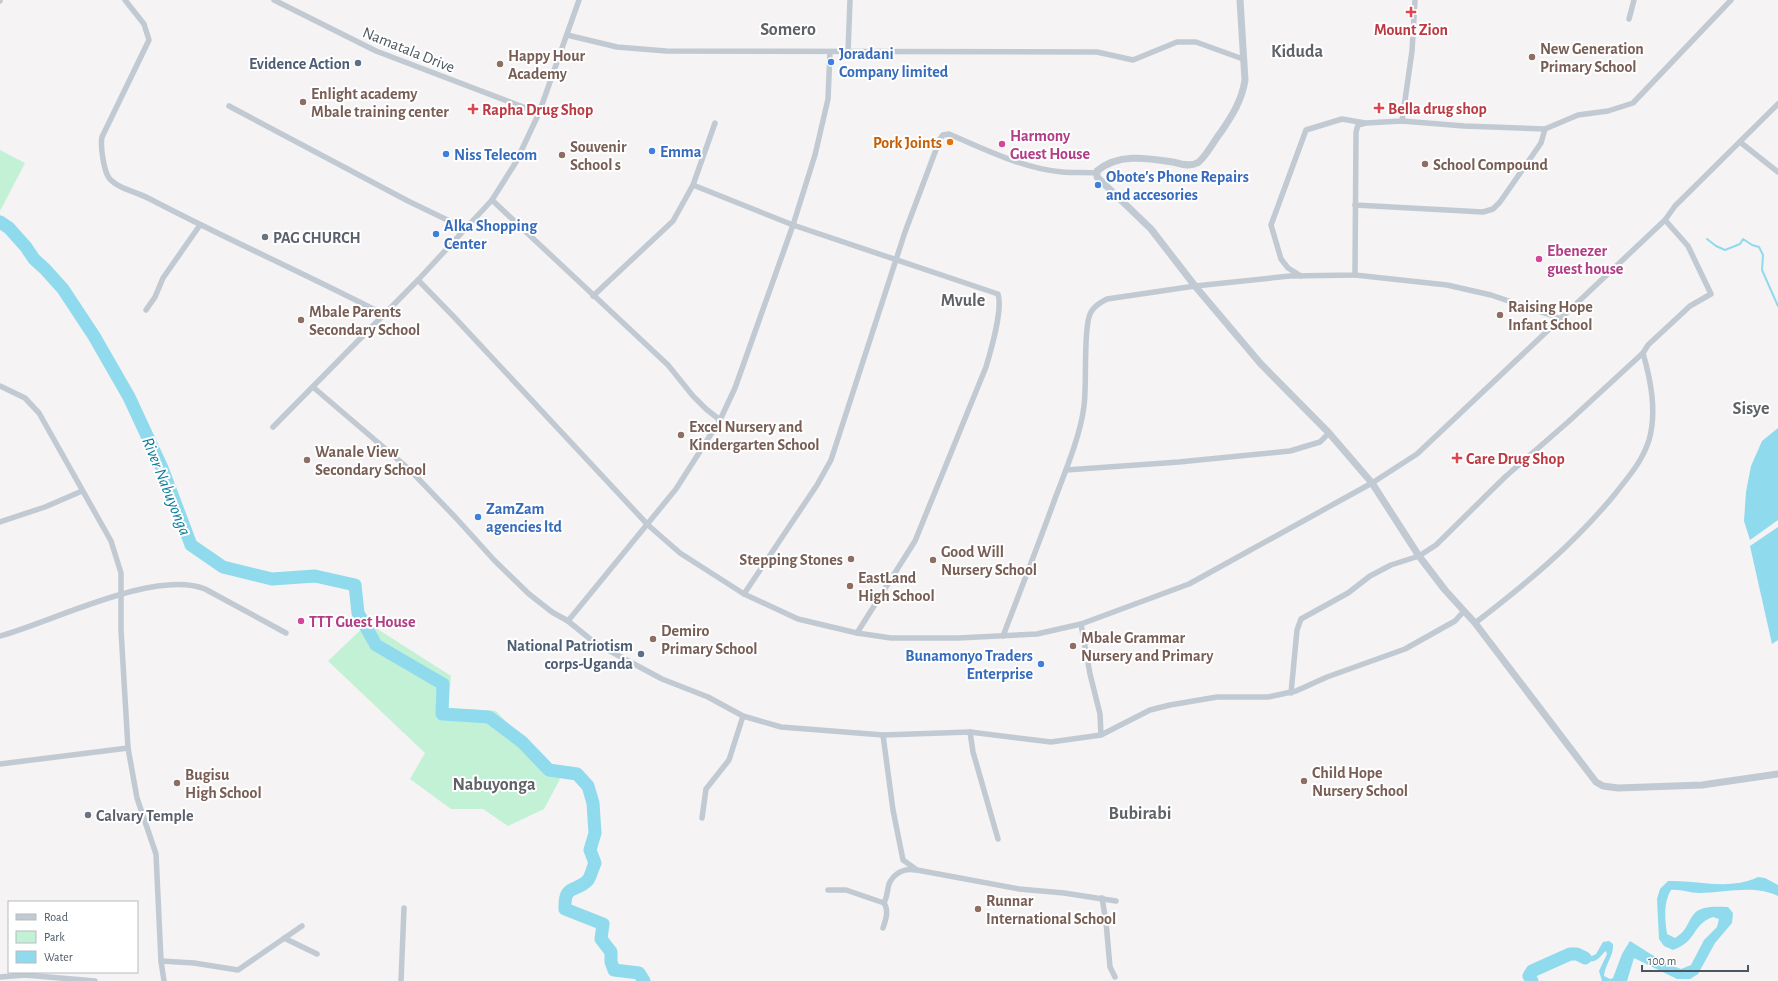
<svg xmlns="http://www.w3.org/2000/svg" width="1778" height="981" font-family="'Alegreya Sans',sans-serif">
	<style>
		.green { fill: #c3f1d5 }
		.water { fill: #90daee }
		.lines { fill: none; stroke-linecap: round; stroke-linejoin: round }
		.stream { stroke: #90daee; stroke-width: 2 }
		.river { stroke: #90daee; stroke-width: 13 }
		.minor { stroke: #c1cad2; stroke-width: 5.5 }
		.tertiary { stroke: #c1cad2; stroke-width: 7 }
		.health-dot { fill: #e0444e; stroke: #fff; stroke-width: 1.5 }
		.education-dot { fill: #8d6e63; stroke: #fff; stroke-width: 1.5 }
		.shop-dot { fill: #3f7fe0; stroke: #fff; stroke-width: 1.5 }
		.service-dot { fill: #5c6f8a; stroke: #fff; stroke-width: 1.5 }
		.food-dot { fill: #e8710a; stroke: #fff; stroke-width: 1.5 }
		.hotel-dot { fill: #d1479c; stroke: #fff; stroke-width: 1.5 }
		.worship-dot { fill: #6b7280; stroke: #fff; stroke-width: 1.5 }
		.labels { text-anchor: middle; stroke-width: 4; stroke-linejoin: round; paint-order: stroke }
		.health-label { font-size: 16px; font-weight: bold; fill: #be3a42; stroke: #fff; text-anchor: start }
		.education-label { font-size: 16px; font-weight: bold; fill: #785e54; stroke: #fff; text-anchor: start }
		.street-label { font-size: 16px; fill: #4a5661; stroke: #fff }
		.shop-label { font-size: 16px; font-weight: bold; fill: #366cbe; stroke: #fff; text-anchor: start }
		.service-label { font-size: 16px; font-weight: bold; fill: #4e5e75; stroke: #fff; text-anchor: end }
		.hotel-label { font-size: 16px; font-weight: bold; fill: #b23c85; stroke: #fff; text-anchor: start }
		.food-label { font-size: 16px; font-weight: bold; fill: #c56008; stroke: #fff; text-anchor: end }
		.worship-label { font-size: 16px; font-weight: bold; fill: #5b616d; stroke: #fff; text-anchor: start }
		.water-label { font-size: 17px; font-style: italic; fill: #0c7c9b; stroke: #fff }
		.quarter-label { font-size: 18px; font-weight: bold; fill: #5f6368; stroke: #fff }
	</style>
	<rect width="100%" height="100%" fill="#f5f3f3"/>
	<g class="green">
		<polygon points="0,150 25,163 0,211"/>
		<polygon points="368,623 451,676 448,708 496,711 560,779 544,809 508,826 483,809 451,809 410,779 425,753 328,661"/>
	</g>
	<g class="water">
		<polygon points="1778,428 1778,520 1750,540 1744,521 1746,492 1751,466 1762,441"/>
		<polygon points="1778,527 1778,640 1772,644 1750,546"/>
		<path d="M1758,877L1765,878L1778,885V896C1753,884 1725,893 1699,893C1689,893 1681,889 1671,890C1663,903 1665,920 1667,934L1675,938C1688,930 1686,924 1694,914C1701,905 1718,907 1728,907L1733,913L1732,923L1715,943L1698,974L1690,979H1677L1634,958L1627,981H1602L1599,971L1607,954L1606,951C1603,953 1602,955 1599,958C1591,966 1578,958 1570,954C1578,950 1584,952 1592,956L1596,954L1603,942L1609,941L1613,944C1614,956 1605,964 1604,976L1610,979L1613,978L1622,954L1630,941L1665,963L1681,969L1691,965L1704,940L1717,927L1719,919L1713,917C1691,925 1698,941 1673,950L1664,946L1659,939L1657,899L1660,889L1668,881C1699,880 1728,891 1758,877Z"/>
	</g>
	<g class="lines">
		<polyline class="stream" points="1707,239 1716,246 1725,250 1740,244 1743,239 1752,245 1759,247 1763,255 1762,270 1778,306"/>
		<g class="river">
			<path d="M0,222L9,228L26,247L34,259L45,269L63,289L94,336L129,397L162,468L191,545L223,567L272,579L315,576L355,585L358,613L376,645L443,684L442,714L489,717L522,742L549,770L577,774L588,786L593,803L595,833L590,850L595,863C593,867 591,876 588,880C576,893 564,883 565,909L603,924L601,939L611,952V962L614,970L639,973L644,981"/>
			<polyline points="1532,981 1529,976 1532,971 1570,954 1577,954 1585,958"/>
		</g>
		<g class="minor">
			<path d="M125,0L144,24L149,40L102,137C100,146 104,171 109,178C118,189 138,192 150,199C226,239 306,274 383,314"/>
			<polyline points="274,0 376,51 539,113"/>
			<polyline points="0,1 0,0"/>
			<polyline points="1629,19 1634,0"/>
			<polyline points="567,35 617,47 666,51 1097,52 1133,60 1177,42 1196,42 1243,59"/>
			<polyline points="848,52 850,0"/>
			<polyline points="229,106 408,201 466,229"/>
			<polyline points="1402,121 1412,51 1415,0"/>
			<polyline points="1740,142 1778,172"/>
			<path d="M693,185L793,225L998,294C1003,310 991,350 986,367L915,541L857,633"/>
			<polyline points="492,200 668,365 693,396 706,409 720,420"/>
			<polyline points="1355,205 1483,212 1493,209 1500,202 1541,143 1545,129"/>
			<polyline points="1355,275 1447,285 1491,295 1559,318"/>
			<polyline points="1301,276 1288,268 1281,259 1271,225 1306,130 1342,119 1365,123"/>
			<polyline points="418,280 455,318 648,525 680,553 744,594 798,619 857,633 891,638 958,638 1037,634 1081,624 1189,584 1372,483 1417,454 1665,220 1675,206 1778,104"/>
			<polyline points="593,296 673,221 693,185 715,123"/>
			<polyline points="146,310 155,297 163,278 200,225"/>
			<polyline points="0,386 25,398 39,413 111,541 121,573 121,630 128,748 137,798 156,854 161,961 164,981"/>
			<polyline points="313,387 409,469 456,518 494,560 529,594 552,612 568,621 595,643 662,679 708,697 743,716 781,727 883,735 970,732 1051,742 1101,735 1100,714 1090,674 1081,624"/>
			<polyline points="273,427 418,280 492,200 516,162 539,113 579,0"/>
			<polyline points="1066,470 1179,462 1290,451 1320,442 1329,433"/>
			<polyline points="0,522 45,507 82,491"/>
			<path d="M744,594L817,485L831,460L905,232L940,139L943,135L949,134C983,149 1025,169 1062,172C1073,173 1085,172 1096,173"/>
			<polyline points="568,621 676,489 720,420 735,388 793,225 815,155 828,99 830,52"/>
			<path d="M1475,623C1526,584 1574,544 1615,494C1629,476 1642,462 1649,440C1657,412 1651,381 1643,353L1648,345L1690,306L1711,294L1688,246L1665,220"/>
			<path d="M0,636C52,622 154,569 205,589L286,633"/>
			<path d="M1003,636C1021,589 1039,543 1056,496C1066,470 1081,433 1084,406C1087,386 1083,325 1091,312C1094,306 1101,302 1107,299L1195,286L1290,276L1355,275L1356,132L1358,125L1366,123L1402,121L1464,126L1545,129L1578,115L1608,111L1633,103L1731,0"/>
			<polyline points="1291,693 1297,630 1301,619 1348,593 1370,576 1391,565 1419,556 1436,545 1505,477 1568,422 1643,353"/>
			<polyline points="970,732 973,752 998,839"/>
			<polyline points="883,735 893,810 903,860 917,870 1019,889 1064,893 1116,901"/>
			<polyline points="1101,735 1150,710 1170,705 1217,697 1268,697 1296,691 1327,677 1405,649 1455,621 1464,611"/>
			<polyline points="0,764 128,748"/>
			<polyline points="702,818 706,789 729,760 743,716"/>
			<polyline points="828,890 846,890 884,903"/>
			<polyline points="1102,898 1106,922 1110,967 1115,977"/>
			<path d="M883,928C886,919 889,911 884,903C888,895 887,890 889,884C894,873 904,868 915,870"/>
			<polyline points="284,938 317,954"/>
			<polyline points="161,961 194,963 238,970 302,926"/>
			<polyline points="0,977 25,975 95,981"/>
			<polyline points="401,981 404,908"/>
		</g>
		<path class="tertiary" d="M1240,0L1245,80C1242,100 1232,116 1221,132C1215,139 1204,160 1197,163C1190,167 1180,164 1173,162C1147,158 1118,153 1097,171V177L1151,229L1195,286L1260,363L1329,433L1372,483L1419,556L1445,590L1475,623L1596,782L1603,786L1618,788L1702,785L1778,774"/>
	</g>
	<g class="health-dot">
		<path d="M1409 6h4v4h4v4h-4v4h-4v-4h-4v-4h4z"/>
		<path d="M1377 102h4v4h4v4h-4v4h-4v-4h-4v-4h4z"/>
		<path d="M471 103h4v4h4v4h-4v4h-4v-4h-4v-4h4z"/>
		<path d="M1455 452h4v4h4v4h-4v4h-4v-4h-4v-4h4z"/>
	</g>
	<g class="education-dot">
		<circle cx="1532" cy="57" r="4"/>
		<circle cx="500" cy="64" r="4"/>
		<circle cx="303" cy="102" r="4"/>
		<circle cx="562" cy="155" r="4"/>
		<circle cx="1425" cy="164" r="4"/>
		<circle cx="1500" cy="315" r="4"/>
		<circle cx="301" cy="320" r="4"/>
		<circle cx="681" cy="435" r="4"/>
		<circle cx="307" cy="460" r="4"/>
		<circle cx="851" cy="559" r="4"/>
		<circle cx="933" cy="560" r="4"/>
		<circle cx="850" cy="586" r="4"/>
		<circle cx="653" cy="639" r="4"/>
		<circle cx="1073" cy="646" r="4"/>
		<circle cx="1304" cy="781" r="4"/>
		<circle cx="177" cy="783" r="4"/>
		<circle cx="978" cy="909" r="4"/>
	</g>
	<g class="shop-dot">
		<circle cx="831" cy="62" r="4"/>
		<circle cx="652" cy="151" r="4"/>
		<circle cx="446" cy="154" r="4"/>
		<circle cx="1098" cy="185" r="4"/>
		<circle cx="436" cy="234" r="4"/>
		<circle cx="478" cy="517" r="4"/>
		<circle cx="1041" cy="664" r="4"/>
	</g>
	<g class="service-dot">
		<circle cx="358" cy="63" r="4"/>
		<circle cx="641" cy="654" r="4"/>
	</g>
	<circle class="food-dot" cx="950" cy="142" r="4"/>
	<g class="hotel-dot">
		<circle cx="1002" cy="144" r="4"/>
		<circle cx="1539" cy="259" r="4"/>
		<circle cx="301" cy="621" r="4"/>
	</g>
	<g class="worship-dot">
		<circle cx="265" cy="237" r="4"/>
		<circle cx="88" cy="815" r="4"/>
	</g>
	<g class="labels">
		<g class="health-label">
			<text x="1411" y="35" text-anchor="middle">Mount Zion</text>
			<text x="1388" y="114">Bella drug shop</text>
			<text x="482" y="115">Rapha Drug Shop</text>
			<text x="1466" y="464">Care Drug Shop</text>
		</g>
		<g class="education-label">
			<text x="1540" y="54">New Generation<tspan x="1540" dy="18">Primary School</tspan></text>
			<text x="508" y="61">Happy Hour<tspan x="508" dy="18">Academy</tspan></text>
			<text x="311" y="99">Enlight academy<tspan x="311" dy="18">Mbale training center</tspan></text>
			<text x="570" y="152">Souvenir<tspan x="570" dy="18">School s</tspan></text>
			<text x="1433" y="170">School Compound</text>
			<text x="1508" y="312">Raising Hope<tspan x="1508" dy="18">Infant School</tspan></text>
			<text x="309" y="317">Mbale Parents<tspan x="309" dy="18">Secondary School</tspan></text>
			<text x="689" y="432">Excel Nursery and<tspan x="689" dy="18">Kindergarten School</tspan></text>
			<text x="315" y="457">Wanale View<tspan x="315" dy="18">Secondary School</tspan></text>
			<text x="941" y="557">Good Will<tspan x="941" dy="18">Nursery School</tspan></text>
			<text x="843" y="565" text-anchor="end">Stepping Stones</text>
			<text x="858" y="583">EastLand<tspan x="858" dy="18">High School</tspan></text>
			<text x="661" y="636">Demiro<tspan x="661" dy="18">Primary School</tspan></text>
			<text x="1081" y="643">Mbale Grammar<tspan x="1081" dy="18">Nursery and Primary</tspan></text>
			<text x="1312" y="778">Child Hope<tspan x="1312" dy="18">Nursery School</tspan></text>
			<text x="185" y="780">Bugisu<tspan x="185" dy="18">High School</tspan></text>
			<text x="986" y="906">Runnar<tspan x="986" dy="18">International School</tspan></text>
		</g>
		<g class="street-label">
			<text transform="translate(409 49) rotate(22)" y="6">Namatala Drive</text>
		</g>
		<g class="shop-label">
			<text x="839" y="59">Joradani<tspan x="839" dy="18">Company limited</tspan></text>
			<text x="660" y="157">Emma</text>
			<text x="454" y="160">Niss Telecom</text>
			<text x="1106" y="182">Obote's Phone Repairs<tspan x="1106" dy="18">and accesories</tspan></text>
			<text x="444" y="231">Alka Shopping<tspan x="444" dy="18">Center</tspan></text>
			<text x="486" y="514">ZamZam<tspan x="486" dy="18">agencies ltd</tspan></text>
			<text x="1033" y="661" text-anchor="end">Bunamonyo Traders<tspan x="1033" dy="18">Enterprise</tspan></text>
		</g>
		<g class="service-label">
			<text x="350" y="69">Evidence Action</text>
			<text x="633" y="651">National Patriotism<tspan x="633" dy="18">corps-Uganda</tspan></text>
		</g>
		<g class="hotel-label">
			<text x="1010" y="141">Harmony<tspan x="1010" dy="18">Guest House</tspan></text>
			<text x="1547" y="256">Ebenezer<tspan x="1547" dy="18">guest house</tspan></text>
			<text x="309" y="627">TTT Guest House</text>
		</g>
		<g class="food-label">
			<text x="942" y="148">Pork Joints</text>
		</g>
		<g class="worship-label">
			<text x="273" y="243">PAG CHURCH</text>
			<text x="96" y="821">Calvary Temple</text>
		</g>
		<g class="water-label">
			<text transform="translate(167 486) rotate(68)" y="6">River Nabuyonga</text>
		</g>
		<g class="quarter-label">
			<text x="788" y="35">Somero</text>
			<text x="1297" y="57">Kiduda</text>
			<text x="963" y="306">Mvule</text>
			<text x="1751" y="414">Sisye</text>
			<text x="494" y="790">Nabuyonga</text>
			<text x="1140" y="819">Bubirabi</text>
		</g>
	</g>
	<rect x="8" y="901" width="130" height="72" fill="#ffffff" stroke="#b7bbc0"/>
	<rect x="16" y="914" width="20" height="6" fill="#c1cad2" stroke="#b7bbc0"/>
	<text x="44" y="921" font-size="12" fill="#4a5661">Road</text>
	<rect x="16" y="931" width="20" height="12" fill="#c3f1d5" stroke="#b7bbc0"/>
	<text x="44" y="941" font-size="12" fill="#4a5661">Park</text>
	<rect x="16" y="951" width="20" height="12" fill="#90daee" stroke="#b7bbc0"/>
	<text x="44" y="961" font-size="12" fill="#4a5661">Water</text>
	<path d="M1642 965v6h106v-6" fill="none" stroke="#4a5661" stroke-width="2"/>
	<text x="1648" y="965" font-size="12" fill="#4a5661" stroke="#ffffff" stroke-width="3" paint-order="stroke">100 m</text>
</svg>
